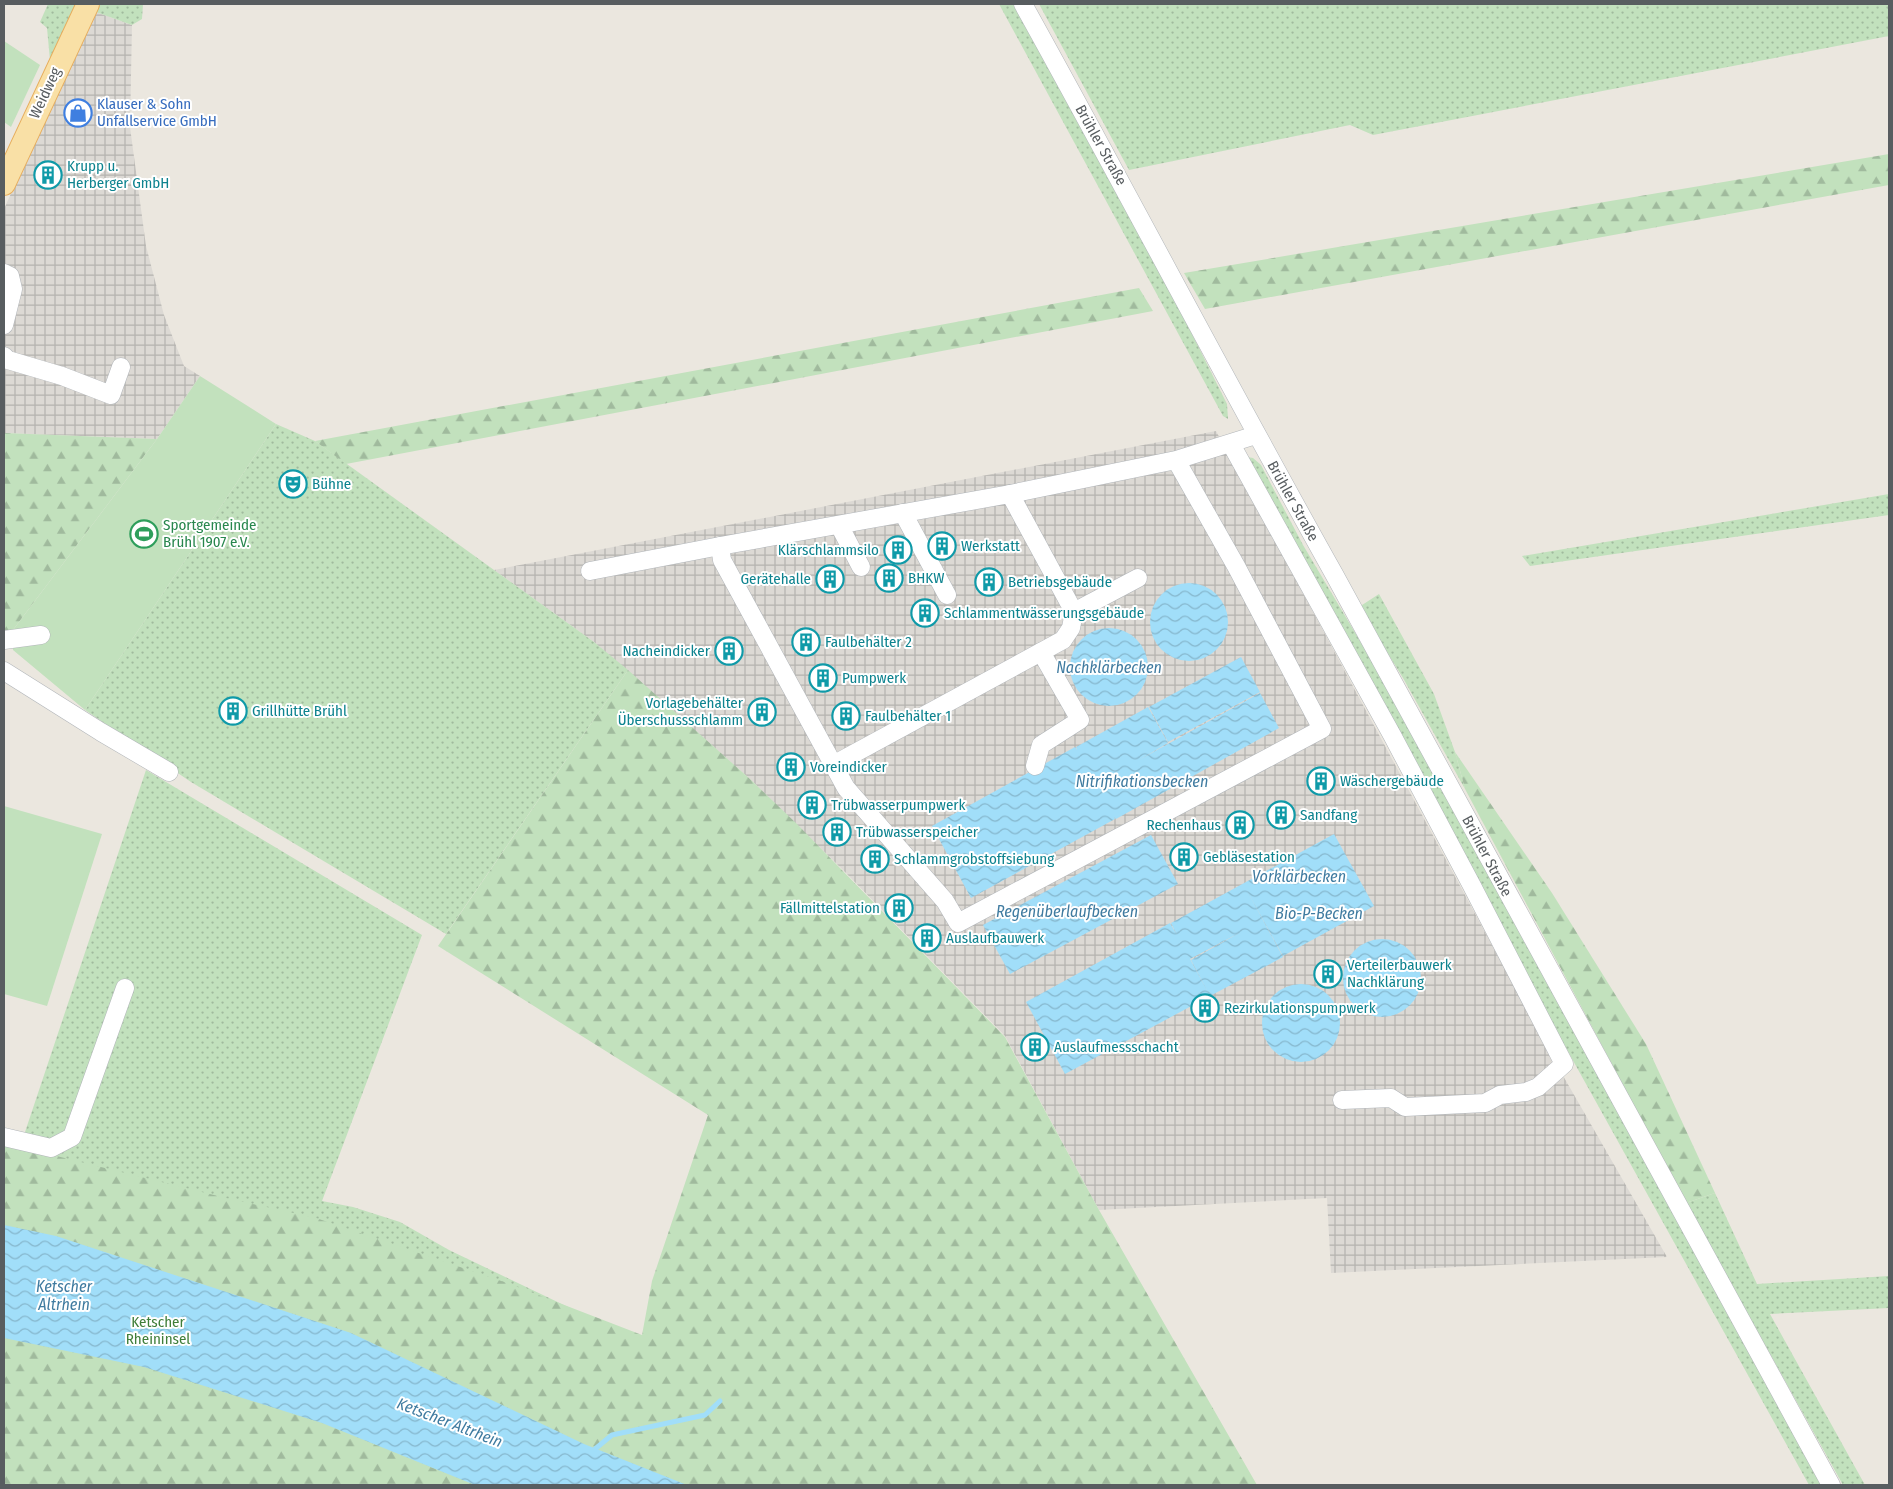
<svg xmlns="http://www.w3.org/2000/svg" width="1893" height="1489" font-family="'Fira Sans Condensed',sans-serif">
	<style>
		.industrial { fill: url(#industrial-grid) }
		.green { fill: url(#green-dots) }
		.forest { fill: url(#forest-firs) }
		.pitch { fill: #c2e1bd }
		.water { fill: url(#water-waves) }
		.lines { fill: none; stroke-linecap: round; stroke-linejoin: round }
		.stream { stroke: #a1def9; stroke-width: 5 }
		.minor-casing { stroke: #b2b6ba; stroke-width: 19 }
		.major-casing { stroke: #e7ad5c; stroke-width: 24 }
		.minor { stroke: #fff; stroke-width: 18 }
		.major { stroke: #f9e0a6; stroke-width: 22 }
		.labels { text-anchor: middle; stroke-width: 4; stroke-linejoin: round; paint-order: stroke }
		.street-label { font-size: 15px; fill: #585d60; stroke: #fff }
		.shop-label { font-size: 15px; fill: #366cbe; stroke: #fff; text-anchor: start }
		.culture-label { font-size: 15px; fill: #0d838f; stroke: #fff; text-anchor: start }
		.leisure-label { font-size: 15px; fill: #27864d; stroke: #fff; text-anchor: start }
		.park-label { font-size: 15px; fill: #3f7e39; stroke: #fff }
		.water-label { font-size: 16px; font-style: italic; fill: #3f7ba0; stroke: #fff }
	</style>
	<defs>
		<pattern id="industrial-grid" width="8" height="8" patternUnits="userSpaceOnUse" patternTransform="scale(1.25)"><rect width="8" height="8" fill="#dcd9d4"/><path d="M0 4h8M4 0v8" fill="none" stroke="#b5b3af"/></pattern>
		<pattern id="green-dots" width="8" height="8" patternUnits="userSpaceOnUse" patternTransform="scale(1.25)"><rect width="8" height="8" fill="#c2e1bd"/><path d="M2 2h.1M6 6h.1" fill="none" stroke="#a0ba9d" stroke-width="1.8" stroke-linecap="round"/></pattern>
		<pattern id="forest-firs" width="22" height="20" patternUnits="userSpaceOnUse" patternTransform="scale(1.25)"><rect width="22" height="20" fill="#c2e1bd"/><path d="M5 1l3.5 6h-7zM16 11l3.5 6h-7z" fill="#a0ba9d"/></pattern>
		<pattern id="water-waves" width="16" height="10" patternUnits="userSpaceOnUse" patternTransform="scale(1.25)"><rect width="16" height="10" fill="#a1def9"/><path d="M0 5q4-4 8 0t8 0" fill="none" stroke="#86b7cd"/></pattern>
	</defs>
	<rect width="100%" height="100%" fill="#ebe7df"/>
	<g class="industrial">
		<polygon points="93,11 132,25 130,127 146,246 164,315 184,366 200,376 157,439 4,433 4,209"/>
		<polygon points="1216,431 1546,1046 1667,1257 1331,1273 1327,1198 1099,1210 1005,1036 845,872 750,779 594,642 494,570"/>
	</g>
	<g class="green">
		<polygon points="48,4 80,4 50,60 47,28 40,22"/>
		<polygon points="97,4 143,4 142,19 132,25 93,11"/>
		<polygon points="999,4 1013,4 1166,282 1227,404 1228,419 1223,416"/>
		<polygon points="1039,4 1889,4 1889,36 1373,135 1350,125 1129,170"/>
		<polygon points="276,424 315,441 594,642 628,670 446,934 191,782 85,710"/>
		<polygon points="1247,457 1253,458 1261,465 1303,545 1401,710 1822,1485 1809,1485 1546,1012"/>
		<polygon points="1889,494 1889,515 1530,566 1522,556"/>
		<polygon points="1379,594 1434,694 1455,752 1465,789 1403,678 1359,607"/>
		<polygon points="146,770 422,935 322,1201 353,1207 400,1222 449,1250 593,1319 860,1485 4,1485 4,1135 22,1141"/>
		<polygon points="1715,1193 1757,1284 1889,1276 1889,1308 1770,1314 1865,1485 1843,1485 1686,1203"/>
	</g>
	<g class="forest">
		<polygon points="1889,154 1889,185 1205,309 1184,273"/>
		<polygon points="1139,288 1153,311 346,464 315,441"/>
		<polygon points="4,433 157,439 13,630 4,630"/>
		<polygon points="628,670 750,779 797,824 1005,1037 1099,1210 1257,1485 687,1485 584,1444 351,1333 56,1236 4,1225 4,1143 230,1199 316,1218 510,1284 642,1335 652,1281 708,1115 438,946"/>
		<polygon points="1455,752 1552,893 1646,1044 1715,1193 1686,1203 1465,789"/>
		<polygon points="4,1338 144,1367 322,1423 475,1485 4,1485"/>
	</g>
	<g class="pitch">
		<polygon points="4,41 40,65 11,127 4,122"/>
		<polygon points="200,376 276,424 85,710 13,650 13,630 157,439"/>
		<polygon points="4,806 102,834 47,1006 4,994"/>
	</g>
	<g class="water">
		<circle cx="1189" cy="622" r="39"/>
		<circle cx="1109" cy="667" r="39"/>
		<polygon points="1241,657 1260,692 1168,742 1149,707"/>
		<polygon points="1260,693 1279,728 1116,819 1114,817 1115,819 971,898 932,826 1075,747 1077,750 1076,747 1148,707 1168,743 1139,760"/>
		<polygon points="1334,834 1374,906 1283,956 1245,887 1283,957 1210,996 1191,960 1241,932 1190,959 1210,996 1065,1074 1026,1002 1170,923 1177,935 1171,923"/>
		<polygon points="1151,835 1178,884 1010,974 983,925"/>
		<circle cx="1382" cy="978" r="39"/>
		<circle cx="1301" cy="1023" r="39"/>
		<polygon points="4,1225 56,1236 351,1333 584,1444 687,1485 475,1485 322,1423 144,1367 4,1338"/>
	</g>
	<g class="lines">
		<polyline class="stream" points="595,1449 612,1435 705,1415 720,1401"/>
		<g class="minor-casing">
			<g id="minor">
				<path d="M1023,4C1128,193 1228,385 1334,574L1831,1485"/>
				<polyline points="4,273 10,276 13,289 4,325"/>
				<polyline points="4,356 8,360 62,376 111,395 121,367"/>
				<polyline points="1231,444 1392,735 1471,884 1564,1064 1538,1087 1526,1092 1500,1095 1485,1103 1405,1107 1391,1098 1342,1100"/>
				<polyline points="1176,460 1236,566 1322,729 958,923 945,901 846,788 722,560 720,546 1010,494 1176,460 1256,435"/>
				<polyline points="903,513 947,595"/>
				<polyline points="839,525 861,567"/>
				<polyline points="590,571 720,546"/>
				<polyline points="1074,612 1138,578"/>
				<polyline points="4,640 41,635"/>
				<polyline points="4,671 101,732 169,772"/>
				<polyline points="833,765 1063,640 1071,628 1074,612 1010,494"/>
				<polyline points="1035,766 1041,745 1080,720 1041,652"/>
				<polyline points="4,1137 51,1148 72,1137 125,988"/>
			</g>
		</g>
		<g class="major-casing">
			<polyline id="major" points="4,184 88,4"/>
		</g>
		<use href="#minor" class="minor"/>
		<use href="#major" class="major"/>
	</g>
	<defs>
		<g id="shop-ring" transform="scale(1.4375)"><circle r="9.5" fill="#fff" stroke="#3f7fe0" stroke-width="1.5"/><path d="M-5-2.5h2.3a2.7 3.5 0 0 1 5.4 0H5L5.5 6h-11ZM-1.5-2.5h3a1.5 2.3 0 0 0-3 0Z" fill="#3f7fe0"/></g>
		<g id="building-ring" transform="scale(1.4375)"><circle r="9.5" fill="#fff" stroke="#0f9aa8" stroke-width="1.5"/><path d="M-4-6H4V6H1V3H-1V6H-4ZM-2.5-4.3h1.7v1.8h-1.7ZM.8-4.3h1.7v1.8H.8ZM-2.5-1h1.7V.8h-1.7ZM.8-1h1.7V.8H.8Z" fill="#0f9aa8"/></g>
		<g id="theatre-ring" transform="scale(1.4375)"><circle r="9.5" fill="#fff" stroke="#0f9aa8" stroke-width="1.5"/><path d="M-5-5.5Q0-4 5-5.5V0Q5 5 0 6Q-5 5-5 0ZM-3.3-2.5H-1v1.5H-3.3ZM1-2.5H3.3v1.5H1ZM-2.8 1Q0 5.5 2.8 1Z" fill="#0f9aa8"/></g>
		<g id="stadium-ring" transform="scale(1.4375)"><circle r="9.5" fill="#fff" stroke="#2e9e5b" stroke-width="1.5"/><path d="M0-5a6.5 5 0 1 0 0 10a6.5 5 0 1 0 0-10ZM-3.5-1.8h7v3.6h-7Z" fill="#2e9e5b"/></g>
	</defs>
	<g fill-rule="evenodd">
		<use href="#shop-ring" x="78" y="113"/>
		<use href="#building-ring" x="48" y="175"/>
		<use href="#theatre-ring" x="293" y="484"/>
		<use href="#stadium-ring" x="144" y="534"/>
		<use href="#building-ring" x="942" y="546"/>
		<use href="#building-ring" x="898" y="550"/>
		<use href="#building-ring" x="889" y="578"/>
		<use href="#building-ring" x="830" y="579"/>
		<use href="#building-ring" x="989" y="582"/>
		<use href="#building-ring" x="925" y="613"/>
		<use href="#building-ring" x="806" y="642"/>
		<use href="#building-ring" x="729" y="651"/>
		<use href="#building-ring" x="823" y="678"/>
		<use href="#building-ring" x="233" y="711"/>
		<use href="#building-ring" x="762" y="712"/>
		<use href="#building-ring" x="846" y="716"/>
		<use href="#building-ring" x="791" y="767"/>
		<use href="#building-ring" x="1321" y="781"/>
		<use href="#building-ring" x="812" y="805"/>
		<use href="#building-ring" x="1281" y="815"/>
		<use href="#building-ring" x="1240" y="825"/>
		<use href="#building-ring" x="837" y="832"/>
		<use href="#building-ring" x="1184" y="857"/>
		<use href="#building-ring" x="875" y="859"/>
		<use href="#building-ring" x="899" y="908"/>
		<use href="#building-ring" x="927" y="938"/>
		<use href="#building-ring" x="1328" y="974"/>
		<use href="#building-ring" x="1205" y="1008"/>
		<use href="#building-ring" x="1035" y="1047"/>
	</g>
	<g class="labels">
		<g class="street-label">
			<text transform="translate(45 93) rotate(-65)" y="5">Weidweg</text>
			<text transform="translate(1101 145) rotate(61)" y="5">Brühler Straße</text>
			<text transform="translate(1293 501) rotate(61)" y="5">Brühler Straße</text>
			<text transform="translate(1487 856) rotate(62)" y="5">Brühler Straße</text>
		</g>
		<g class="shop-label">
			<text x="97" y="109">Klauser &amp; Sohn<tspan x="97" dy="17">Unfallservice GmbH</tspan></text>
		</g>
		<g class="culture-label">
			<text x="67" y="171">Krupp u.<tspan x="67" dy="17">Herberger GmbH</tspan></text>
			<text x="312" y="489">Bühne</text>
			<text x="961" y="551">Werkstatt</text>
			<text x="879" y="555" text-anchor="end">Klärschlammsilo</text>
			<text x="908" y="583">BHKW</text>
			<text x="811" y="584" text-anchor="end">Gerätehalle</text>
			<text x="1008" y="587">Betriebsgebäude</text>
			<text x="944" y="618">Schlammentwässerungsgebäude</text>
			<text x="825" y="647">Faulbehälter 2</text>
			<text x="710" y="656" text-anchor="end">Nacheindicker</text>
			<text x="842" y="683">Pumpwerk</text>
			<text x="743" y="708" text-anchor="end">Vorlagebehälter<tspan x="743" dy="17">Überschussschlamm</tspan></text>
			<text x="252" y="716">Grillhütte Brühl</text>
			<text x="865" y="721">Faulbehälter 1</text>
			<text x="810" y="772">Voreindicker</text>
			<text x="1340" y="786">Wäschergebäude</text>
			<text x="831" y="810">Trübwasserpumpwerk</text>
			<text x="1300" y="820">Sandfang</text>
			<text x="1221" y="830" text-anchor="end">Rechenhaus</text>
			<text x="856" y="837">Trübwasserspeicher</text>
			<text x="1203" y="862">Gebläsestation</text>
			<text x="894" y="864">Schlammgrobstoffsiebung</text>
			<text x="880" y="913" text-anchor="end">Fällmittelstation</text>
			<text x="946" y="943">Auslaufbauwerk</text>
			<text x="1347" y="970">Verteilerbauwerk<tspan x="1347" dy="17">Nachklärung</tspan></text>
			<text x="1224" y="1013">Rezirkulationspumpwerk</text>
			<text x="1054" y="1052">Auslaufmessschacht</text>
		</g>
		<g class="leisure-label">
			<text x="163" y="530">Sportgemeinde<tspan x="163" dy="17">Brühl 1907 e.V.</tspan></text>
		</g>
		<g class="park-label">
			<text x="158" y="1327">Ketscher<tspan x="158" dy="17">Rheininsel</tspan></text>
		</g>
		<g class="water-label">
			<text x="1109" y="673">Nachklärbecken</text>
			<text x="1142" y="787">Nitrifikationsbecken</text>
			<text x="1299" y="882">Vorklärbecken</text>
			<text x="1067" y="917">Regenüberlaufbecken</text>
			<text x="1319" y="919">Bio-P-Becken</text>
			<text x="64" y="1292">Ketscher<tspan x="64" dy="18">Altrhein</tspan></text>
			<text transform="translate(450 1422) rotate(21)" y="6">Ketscher Altrhein</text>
		</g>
	</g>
	<rect width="1893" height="1489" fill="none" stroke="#585d60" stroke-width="10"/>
</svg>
